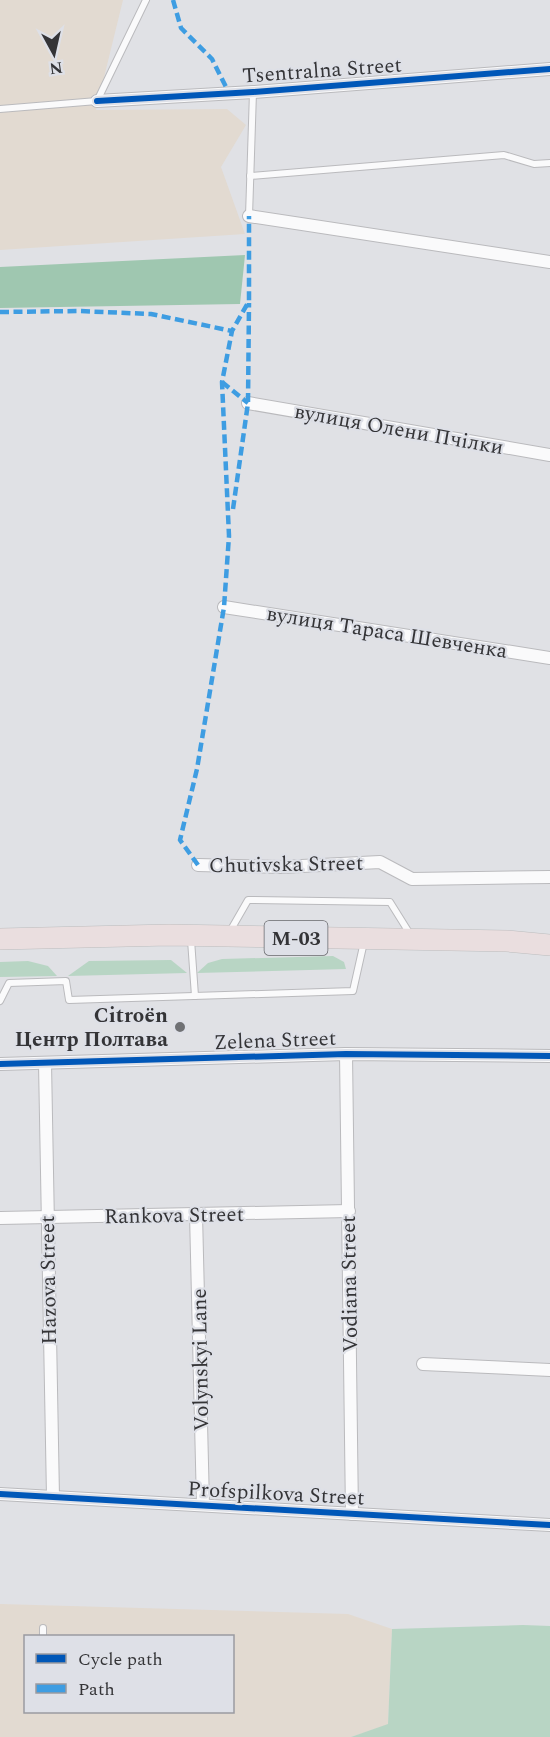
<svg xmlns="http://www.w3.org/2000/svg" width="550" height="1737" font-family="Spectral,serif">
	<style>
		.industrial { fill: #e2dad1; fill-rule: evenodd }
		.green { fill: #b8d5c4 }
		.forest { fill: #9fc7b0 }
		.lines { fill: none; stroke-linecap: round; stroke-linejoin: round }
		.lane-casing { stroke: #bababd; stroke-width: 8 }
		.street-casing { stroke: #bababd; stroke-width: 14 }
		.highway-casing { stroke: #bcbdbe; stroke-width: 22 }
		.lane { stroke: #fafafb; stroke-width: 6 }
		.street { stroke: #fafafb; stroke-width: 12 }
		.highway { stroke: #eadedf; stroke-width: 21 }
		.quiet { stroke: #3e9de2; stroke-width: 4.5; stroke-dasharray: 9 4.5; stroke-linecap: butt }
		.cycleway-casing { stroke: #dee0e7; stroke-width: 10 }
		.cycleway { stroke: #0057b8; stroke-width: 6 }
		.poi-dot { fill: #707174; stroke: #dee0e7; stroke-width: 2 }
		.labels { text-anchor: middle; stroke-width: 4.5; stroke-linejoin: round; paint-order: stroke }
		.shield { fill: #dee0e7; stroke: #67686c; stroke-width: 1.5 }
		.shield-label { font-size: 20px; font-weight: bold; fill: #343437 }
		.street-label { font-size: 21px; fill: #343437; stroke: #dee0e7 }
		.poi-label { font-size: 21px; font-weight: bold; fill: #343437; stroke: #dee0e7; text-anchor: end }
	</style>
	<rect width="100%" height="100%" fill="#e0e1e5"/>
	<g class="industrial">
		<polygon points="0,0 123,0 96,110 227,109 246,125 221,167 245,234 0,250"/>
		<path d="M0,1604L348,1614L392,1629L388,1725L351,1737H0ZM26,1636H232V1712H26Z"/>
	</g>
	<g class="green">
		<polygon points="333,956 344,962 346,969 197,973 208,963 222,959"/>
		<polygon points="171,960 187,973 68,976 89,961"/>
		<polygon points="28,961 48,966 57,976 0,977 0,962"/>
		<polygon points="523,1625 550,1626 550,1737 351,1737 388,1724 392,1629"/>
	</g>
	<polygon class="forest" points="245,255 240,304 0,308 0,267"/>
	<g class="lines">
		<g class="lane-casing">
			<g id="lane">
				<polyline points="0,109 97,101 146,0"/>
				<polyline points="250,176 504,155 534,164 550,163"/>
				<polyline points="249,216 253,92"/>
				<polyline points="229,933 248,900 390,902 410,934"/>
				<polyline points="191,940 195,996"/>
				<polyline points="0,1001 9,983 66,981 69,1000 353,991 364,942"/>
				<polyline points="43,1636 43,1628"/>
			</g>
		</g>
		<g class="street-casing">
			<g id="street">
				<polyline points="97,101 253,92 550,69"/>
				<polyline points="249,216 550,262"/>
				<polyline points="248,403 550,455"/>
				<polyline points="224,607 550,658"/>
				<polyline points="198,865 282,867 380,862 412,879 550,877"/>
				<polyline points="346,1054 352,1514"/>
				<polyline points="45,1063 53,1497"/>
				<polyline points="0,1064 346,1054 550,1056"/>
				<polyline points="196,1214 203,1505"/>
				<polyline points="0,1218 349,1211"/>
				<polyline points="423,1364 550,1370"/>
				<polyline points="0,1494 550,1525"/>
			</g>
		</g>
		<g class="highway-casing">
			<polyline id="highway" points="0,939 169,935 507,941 550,945"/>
		</g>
		<use href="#lane" class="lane"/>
		<use href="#street" class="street"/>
		<use href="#highway" class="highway"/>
		<g class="quiet">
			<polyline points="173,0 181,28 212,59 229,93"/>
			<polyline points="0,312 79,311 151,314 232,331"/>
			<polyline points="222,382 248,403"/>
			<polyline points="233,509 248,403 249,303"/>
			<polyline points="198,865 180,840 197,769 224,607 229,536 222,382 232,331 249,301 249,216"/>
		</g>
		<g class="cycleway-casing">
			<g id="cycleway">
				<polyline points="97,101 253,92 550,69"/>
				<polyline points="0,1064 346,1054 550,1056"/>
				<polyline points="0,1494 550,1525"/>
			</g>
		</g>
		<use href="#cycleway" class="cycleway"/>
	</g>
	<circle class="poi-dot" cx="180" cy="1027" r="6"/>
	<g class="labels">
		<rect class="shield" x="264.5" y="921" width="63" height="34" rx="4.5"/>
		<g class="shield-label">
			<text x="296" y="945">М-03</text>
		</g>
		<g class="street-label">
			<text transform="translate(322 70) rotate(-4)" y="7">Tsentralna Street</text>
			<text transform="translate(399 429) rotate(10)" y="7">вулиця Олени Пчілки</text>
			<text transform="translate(387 632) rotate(9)" y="7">вулиця Тараса Шевченка</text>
			<text transform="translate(286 864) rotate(-1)" y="7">Chutivska Street</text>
			<text transform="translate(275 1040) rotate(-2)" y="7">Zelena Street</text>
			<text transform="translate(174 1215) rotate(-1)" y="7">Rankova Street</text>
			<text transform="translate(48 1280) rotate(-91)" y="7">Hazova Street</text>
			<text transform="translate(349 1284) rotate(-91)" y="7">Vodiana Street</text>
			<text transform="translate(200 1360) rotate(-91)" y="7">Volynskyi Lane</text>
			<text transform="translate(276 1493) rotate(3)" y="7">Profspilkova Street</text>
		</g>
		<g class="poi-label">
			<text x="168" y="1022">Citroën<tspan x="168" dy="24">Центр Полтава</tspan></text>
		</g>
	</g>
	<rect x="24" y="1635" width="210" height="78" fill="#dee0e7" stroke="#9a9ba1" stroke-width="1.5"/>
	<rect x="36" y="1654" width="30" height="9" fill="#0057b8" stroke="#9a9ba1" stroke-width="1.5"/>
	<text x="78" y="1665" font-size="18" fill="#343437">Cycle path</text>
	<rect x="36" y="1684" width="30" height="9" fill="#3e9de2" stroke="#9a9ba1" stroke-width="1.5"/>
	<text x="78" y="1695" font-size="18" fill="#343437">Path</text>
	<g transform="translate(54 54) rotate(172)" stroke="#dee0e7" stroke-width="4.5" paint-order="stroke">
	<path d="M0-4.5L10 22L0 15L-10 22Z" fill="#343437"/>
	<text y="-9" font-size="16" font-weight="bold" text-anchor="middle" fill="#343437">N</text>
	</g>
</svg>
